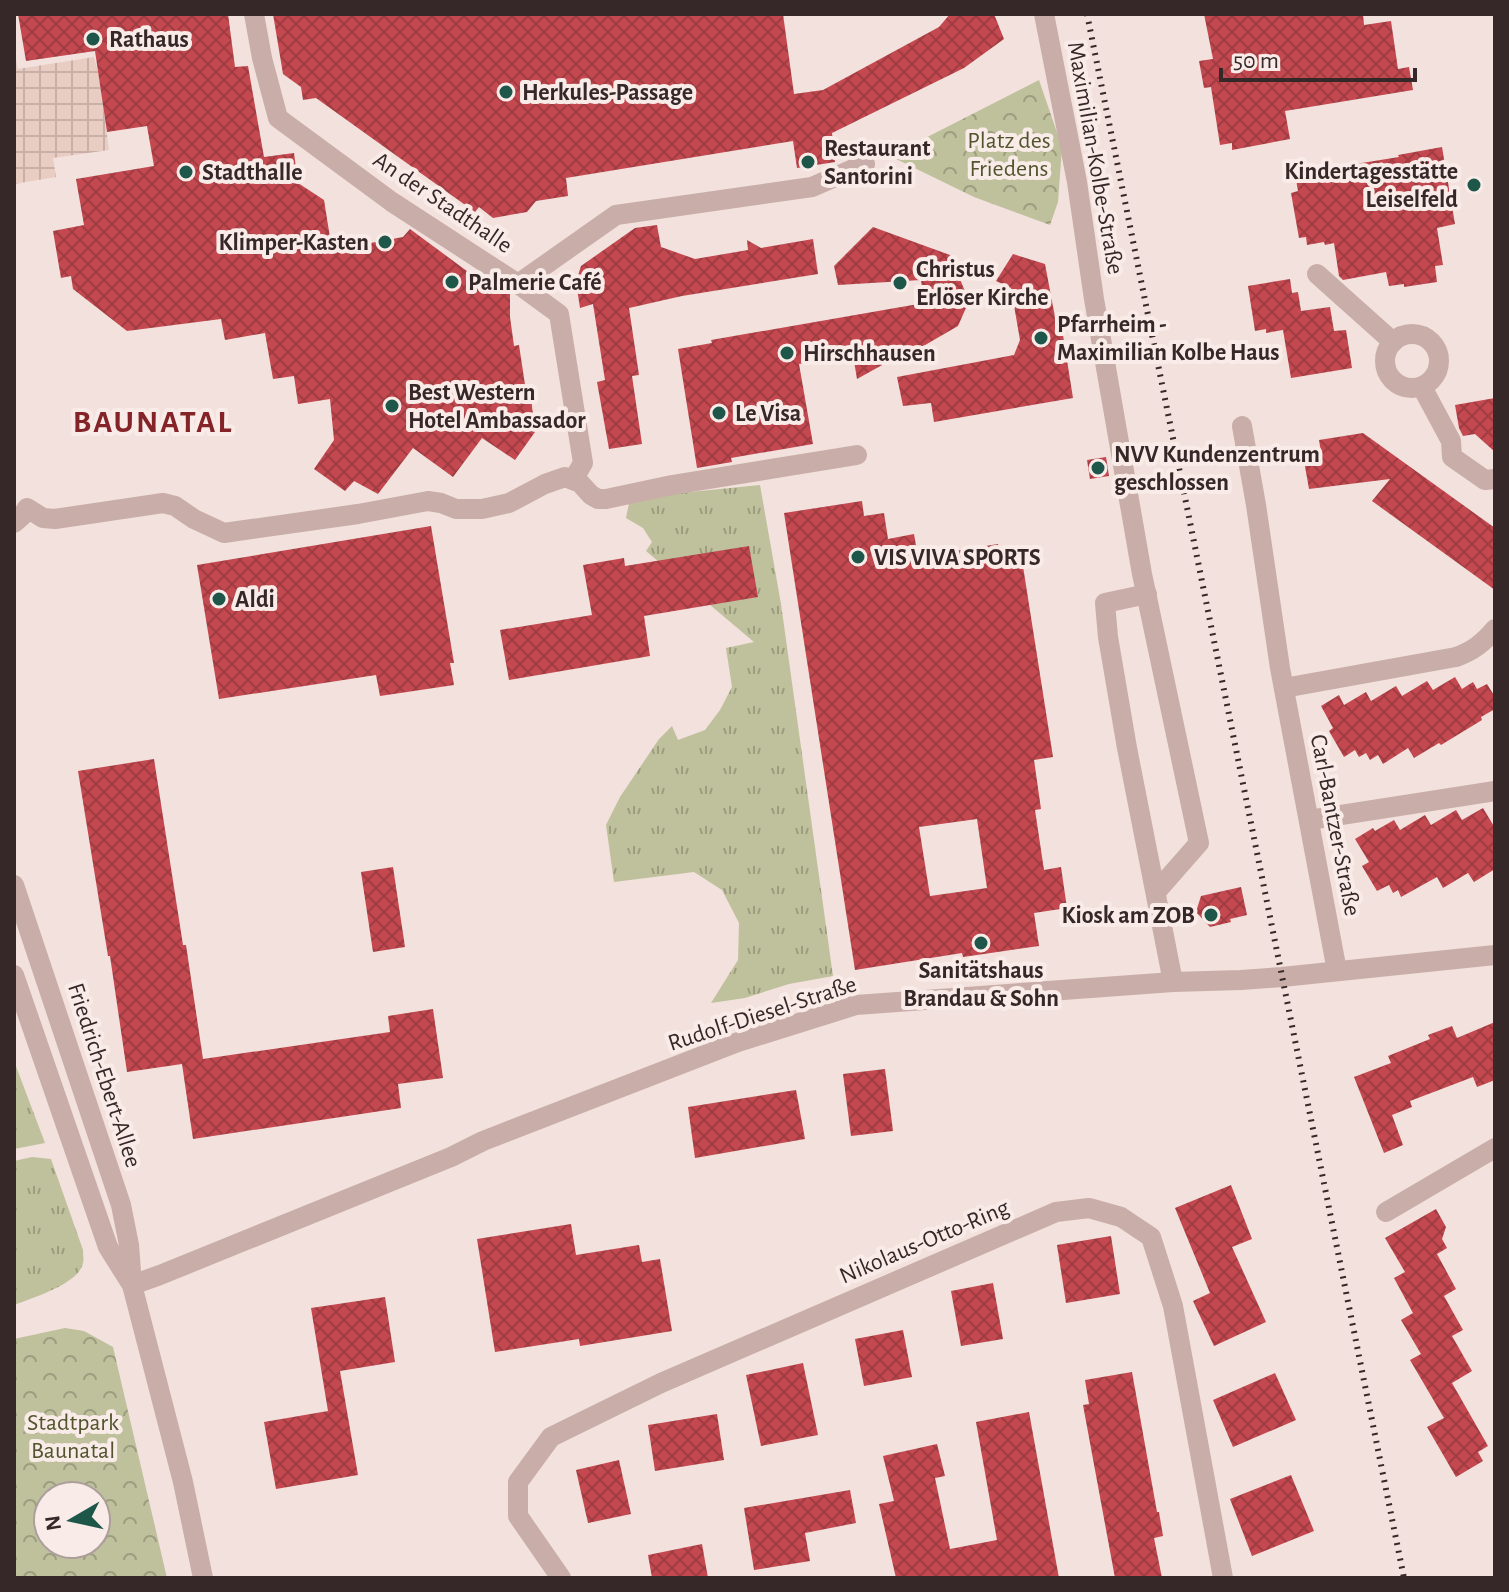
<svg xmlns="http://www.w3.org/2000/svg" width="1509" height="1592" font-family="'Alegreya Sans',sans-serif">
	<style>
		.grass { fill: url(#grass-tufts) }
		.park { fill: url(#park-crowns); fill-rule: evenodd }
		.plaza { fill: url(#plaza-grid) }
		.building { fill: url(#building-cross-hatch); fill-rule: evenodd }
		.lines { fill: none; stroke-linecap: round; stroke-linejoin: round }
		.minor { stroke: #c9ada8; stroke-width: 20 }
		.rail { stroke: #362828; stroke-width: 6; stroke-dasharray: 2 6; stroke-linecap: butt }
		.poi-dot { fill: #1e574a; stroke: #f9ece8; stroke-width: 3 }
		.labels { text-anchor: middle; stroke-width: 8; stroke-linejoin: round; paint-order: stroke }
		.poi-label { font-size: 24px; font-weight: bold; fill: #362828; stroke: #f9ece8; text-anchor: start }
		.park-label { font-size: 24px; fill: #51542c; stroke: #f9ece8 }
		.street-label { font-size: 24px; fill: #362828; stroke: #f9ece8 }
		.district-label { font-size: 32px; font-weight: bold; letter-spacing: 2px; fill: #842328; stroke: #f9ece8 }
	</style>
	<defs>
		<pattern id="grass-tufts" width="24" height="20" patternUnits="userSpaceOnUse" patternTransform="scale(2)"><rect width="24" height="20" fill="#bfc09c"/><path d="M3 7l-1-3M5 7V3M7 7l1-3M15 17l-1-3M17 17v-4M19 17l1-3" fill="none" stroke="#9c9c7f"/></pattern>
		<pattern id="park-crowns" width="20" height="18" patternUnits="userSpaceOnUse" patternTransform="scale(2)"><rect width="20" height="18" fill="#bfc09c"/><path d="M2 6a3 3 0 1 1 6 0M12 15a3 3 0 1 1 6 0" fill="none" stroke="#9c9c7f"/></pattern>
		<pattern id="plaza-grid" width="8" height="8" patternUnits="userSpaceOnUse" patternTransform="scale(2)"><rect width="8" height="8" fill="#e9cdc3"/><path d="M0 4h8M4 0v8" fill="none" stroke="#c8b0a8"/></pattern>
		<pattern id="building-cross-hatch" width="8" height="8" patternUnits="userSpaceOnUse" patternTransform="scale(2)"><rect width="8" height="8" fill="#c4484f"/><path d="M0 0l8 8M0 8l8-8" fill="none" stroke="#a03c42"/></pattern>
	</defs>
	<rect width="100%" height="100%" fill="#f2e1dc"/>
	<g class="grass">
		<polygon points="760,485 781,604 833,976 789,984 745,998 711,1003 738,960 739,923 722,890 694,872 614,882 606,825 620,797 659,739 672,726 678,740 705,730 720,710 732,687 726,648 754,642 646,551 652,542 643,528 626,518 630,498"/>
		<polygon points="14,1061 45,1143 14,1149"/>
		<path d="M32,1157L51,1159L83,1250C83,1255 84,1259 83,1263C79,1284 32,1298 14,1305V1161Z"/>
	</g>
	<g class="park">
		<polygon points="1039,80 1062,147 1058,202 1050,225 974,197 890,156"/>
		<path d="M65,1328L84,1331L113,1347L167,1578H14V1339ZM48,1496H96V1544H48Z"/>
	</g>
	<polygon class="plaza" points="14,50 18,69 94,57 99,75 109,150 53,158 56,177 14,184"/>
	<g class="building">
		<polygon points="18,14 228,14 235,67 248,66 264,157 294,153 298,183 324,200 332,250 403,237 410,229 479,280 483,277 510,294 510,317 514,346 519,345 527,398 531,398 535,432 515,460 482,438 453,477 413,448 378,494 354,481 345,491 314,469 334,440 330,399 298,404 294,376 273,379 265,333 225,340 221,319 127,331 73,289 71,276 61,278 53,231 84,225 76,179 154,166 147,126 107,132 95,51 26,61"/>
		<polygon points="273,14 783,14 794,94 823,90 939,27 950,14 994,14 1004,39 964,68 832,133 835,162 797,168 793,141 566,178 568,196 536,201 527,212 493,218 479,207 475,212 316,98 303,100 301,87 283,74"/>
		<polygon points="1204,14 1363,14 1364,25 1391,21 1398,69 1409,67 1413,90 1285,111 1290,139 1232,150 1232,143 1220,145 1211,87 1204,88 1199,61 1213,59"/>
		<polygon points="1442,147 1455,224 1437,228 1443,265 1435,266 1437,282 1404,287 1404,284 1389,286 1386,272 1343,280 1339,276 1334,243 1325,245 1324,242 1307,245 1306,237 1299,238 1291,193 1298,191 1296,180 1319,177 1318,170 1399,157 1398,155"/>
		<polygon points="657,225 661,247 695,259 748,250 747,240 761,248 813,239 818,274 682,296 629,308 639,375 632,376 642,444 609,449 597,382 605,380 593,304 580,308 576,282 581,266 635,228"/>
		<polygon points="873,227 950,255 969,301 958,326 894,363 893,359 857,379 853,355 799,364 813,444 731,458 732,462 697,468 678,349 712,343 711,340 924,303 921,280 838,285 834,266"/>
		<polygon points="1013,254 1045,264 1058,333 1063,335 1073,398 934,422 931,403 903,406 897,377 1014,355 1020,340 1011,288 996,281"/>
		<polygon points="1290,279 1292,293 1298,292 1301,311 1330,307 1334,331 1346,330 1352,368 1291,378 1283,330 1266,333 1266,329 1255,331 1248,286"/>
		<polygon points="1495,398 1495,452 1475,434 1463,436 1459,428 1455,405"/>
		<polygon points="1363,433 1495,528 1495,590 1372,501 1390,479 1309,489 1303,455 1321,452 1319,440"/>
		<polygon points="1106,457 1109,476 1090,479 1087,460"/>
		<path d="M862,501L864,516L884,513L888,539L914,534L918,557L998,544L1001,563L1022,560L1053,757L1034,760L1041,809L1035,810L1044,870L1061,867L1067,908L1034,913L1039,946L963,957L962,953L855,970L784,513ZM977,819L987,888L930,896L919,827Z"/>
		<polygon points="431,526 454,663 450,663 454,685 380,696 376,675 219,699 197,565"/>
		<polygon points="749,546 758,597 644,616 650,656 509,680 500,630 592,615 583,565 624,558 625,566"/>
		<polygon points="1455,677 1462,689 1473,682 1477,689 1487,684 1495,697 1495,709 1481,717 1482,720 1441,745 1439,743 1414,758 1408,748 1383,764 1378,755 1370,760 1366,753 1359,757 1355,750 1344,757 1329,731 1333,728 1321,706 1339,695 1344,705 1366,692 1371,701 1396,686 1402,696 1427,681 1433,690"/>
		<polygon points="154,759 183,945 186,945 203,1059 390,1032 388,1016 433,1009 443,1078 398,1084 401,1108 193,1139 182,1064 127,1072 110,956 108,956 78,771"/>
		<polygon points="1483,808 1495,828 1495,869 1474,882 1468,873 1443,888 1437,877 1401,897 1398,890 1393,893 1389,885 1377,891 1362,866 1369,862 1355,839 1373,828 1375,831 1394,820 1400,830 1425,815 1431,825 1456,810 1462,820"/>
		<polygon points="393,867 405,947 373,952 361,872"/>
		<polygon points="1241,887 1247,915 1230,919 1231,922 1210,927 1196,912 1201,896"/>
		<polygon points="1495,1022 1495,1080 1477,1087 1473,1077 1410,1101 1412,1107 1392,1115 1403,1145 1384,1153 1354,1077 1391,1063 1388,1056 1430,1039 1428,1035 1452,1026 1457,1038"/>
		<polygon points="885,1069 893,1131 851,1136 843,1074"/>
		<polygon points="796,1090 805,1139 695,1158 688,1107"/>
		<polygon points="1231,1185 1252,1239 1232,1247 1266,1322 1214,1346 1193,1301 1210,1293 1175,1208"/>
		<polygon points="1436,1209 1446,1227 1442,1239 1447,1248 1437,1254 1456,1289 1444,1296 1463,1330 1452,1336 1472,1371 1452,1383 1488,1446 1478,1452 1483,1461 1456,1477 1427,1427 1444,1418 1410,1360 1421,1354 1401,1320 1413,1313 1394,1278 1405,1272 1385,1238"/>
		<polygon points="571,1224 576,1255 639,1245 642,1262 660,1259 672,1331 580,1346 579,1339 495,1352 477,1239"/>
		<polygon points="1111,1236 1120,1294 1066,1303 1057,1245"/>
		<polygon points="993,1283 1003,1339 961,1346 951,1291"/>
		<polygon points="385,1297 395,1362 340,1371 358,1475 276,1489 264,1422 328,1411 311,1308"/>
		<polygon points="903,1330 912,1377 864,1386 855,1339"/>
		<polygon points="803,1363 818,1435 761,1446 746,1375"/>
		<polygon points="1132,1372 1157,1512 1159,1512 1163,1536 1154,1538 1162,1578 1115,1578 1083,1405 1089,1404 1085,1380"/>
		<polygon points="1275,1373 1296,1420 1233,1447 1213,1400"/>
		<polygon points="1029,1412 1059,1578 896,1578 879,1504 894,1501 883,1456 937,1444 945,1476 935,1478 950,1549 997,1540 976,1422"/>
		<polygon points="717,1414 724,1460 655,1471 648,1425"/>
		<polygon points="619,1460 631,1514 588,1523 576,1470"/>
		<polygon points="1291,1475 1314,1531 1252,1556 1230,1499"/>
		<polygon points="850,1490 856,1523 805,1533 810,1561 754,1570 744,1508"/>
		<polygon points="702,1544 708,1578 652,1578 648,1555"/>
	</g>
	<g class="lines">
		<g class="minor">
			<polyline points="254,14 262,58 278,118 392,202 518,284 616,215 812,187 865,164"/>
			<polyline points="1044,14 1077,182 1094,299 1142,574 1199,843 1156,892"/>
			<polyline points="1317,274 1393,342"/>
			<polyline points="518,284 559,314 583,463 573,480"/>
			<circle cx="1412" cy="361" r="27"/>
			<polyline points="1422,387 1451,441 1452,457 1485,480 1495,479"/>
			<polyline points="1242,426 1256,505 1280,668 1337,971"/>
			<polyline points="14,523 22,516 27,508 43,518 55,519 163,503 175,506 194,519 224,533 358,514 428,501 441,503 456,509 482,509 509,503 545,484 565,477 580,483 591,495 598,499 606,499 672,485 857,455"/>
			<polyline points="1147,594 1105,603 1108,637 1127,748 1173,982"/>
			<path d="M1284,688L1456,657C1473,651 1483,643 1495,629"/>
			<polyline points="1309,820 1495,791"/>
			<polyline points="14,885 121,1205 129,1245 132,1285 183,1482 203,1578"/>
			<polyline points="14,975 108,1247 130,1282"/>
			<polyline points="1386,1212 1495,1148"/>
			<polyline points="132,1285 160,1275 451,1157 483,1141 738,1042 856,1005 1173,982 1241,980 1282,977 1495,955"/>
			<polyline points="561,1578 518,1516 518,1482 551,1437 661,1383 1056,1212 1089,1208 1121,1217 1151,1237 1173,1306 1223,1578"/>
		</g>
		<polyline class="rail" points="1087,14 1404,1578"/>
	</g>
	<g class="poi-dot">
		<circle cx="93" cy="39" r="8"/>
		<circle cx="506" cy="92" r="8"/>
		<circle cx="808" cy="162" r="8"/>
		<circle cx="186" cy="172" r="8"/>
		<circle cx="1474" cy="185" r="8"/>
		<circle cx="385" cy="242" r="8"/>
		<circle cx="452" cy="282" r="8"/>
		<circle cx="900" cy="283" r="8"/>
		<circle cx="1041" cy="338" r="8"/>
		<circle cx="787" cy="353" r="8"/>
		<circle cx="392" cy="406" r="8"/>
		<circle cx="719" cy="413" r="8"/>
		<circle cx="1098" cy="468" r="8"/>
		<circle cx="858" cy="557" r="8"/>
		<circle cx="219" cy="599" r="8"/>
		<circle cx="1211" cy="915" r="8"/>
		<circle cx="981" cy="943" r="8"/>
	</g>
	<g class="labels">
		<g class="poi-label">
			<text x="109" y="47">Rathaus</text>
			<text x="522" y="100">Herkules-Passage</text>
			<text x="824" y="156">Restaurant<tspan x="824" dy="28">Santorini</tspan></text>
			<text x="1458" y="179" text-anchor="end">Kindertagesstätte<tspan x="1458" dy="28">Leiselfeld</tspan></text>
			<text x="202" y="180">Stadthalle</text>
			<text x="369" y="250" text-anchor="end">Klimper-Kasten</text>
			<text x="916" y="277">Christus<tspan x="916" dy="28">Erlöser Kirche</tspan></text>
			<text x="468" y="290">Palmerie Café</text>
			<text x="1057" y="332">Pfarrheim -<tspan x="1057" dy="28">Maximilian Kolbe Haus</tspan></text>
			<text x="803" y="361">Hirschhausen</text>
			<text x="408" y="400">Best Western<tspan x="408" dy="28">Hotel Ambassador</tspan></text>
			<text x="735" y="421">Le Visa</text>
			<text x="1114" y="462">NVV Kundenzentrum<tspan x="1114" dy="28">geschlossen</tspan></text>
			<text x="874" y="565">VIS VIVA SPORTS</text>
			<text x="235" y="607">Aldi</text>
			<text x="1195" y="923" text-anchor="end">Kiosk am ZOB</text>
			<text x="981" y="978" text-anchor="middle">Sanitätshaus<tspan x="981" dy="28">Brandau &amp; Sohn</tspan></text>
		</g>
		<g class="park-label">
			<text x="1009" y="148">Platz des<tspan x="1009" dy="28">Friedens</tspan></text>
			<text x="73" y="1430">Stadtpark<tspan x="73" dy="28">Baunatal</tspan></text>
		</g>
		<g class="street-label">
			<text transform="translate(1096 158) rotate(80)" y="8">Maximilian-Kolbe-Straße</text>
			<text transform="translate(443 202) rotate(34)" y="8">An der Stadthalle</text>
			<text transform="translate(1336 825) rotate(79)" y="8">Carl-Bantzer-Straße</text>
			<text transform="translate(762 1013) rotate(-18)" y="8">Rudolf-Diesel-Straße</text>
			<text transform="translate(105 1075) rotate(72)" y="8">Friedrich-Ebert-Allee</text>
			<text transform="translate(924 1241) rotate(-23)" y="8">Nikolaus-Otto-Ring</text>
		</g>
		<g class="district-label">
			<text x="153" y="432">BAUNATAL</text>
		</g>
	</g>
	<rect width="1509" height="1592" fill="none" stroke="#362828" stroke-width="32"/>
	<g transform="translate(72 1520) rotate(261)"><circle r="38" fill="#f9ece8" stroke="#ab9e9b" stroke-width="2"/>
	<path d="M0-6L14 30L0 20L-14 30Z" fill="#1e574a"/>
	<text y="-12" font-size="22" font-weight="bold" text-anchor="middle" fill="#362828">N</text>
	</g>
	<path d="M1221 68v12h194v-12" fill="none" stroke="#362828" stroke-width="4"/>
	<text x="1233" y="68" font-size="24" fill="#362828" stroke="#f9ece8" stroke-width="6" paint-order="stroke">50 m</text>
</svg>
